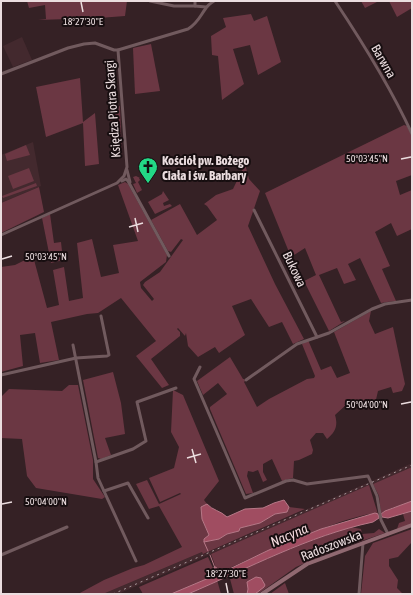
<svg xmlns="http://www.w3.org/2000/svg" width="413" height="595" font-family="'Asap Condensed',sans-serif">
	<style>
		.built { fill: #43292e }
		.green { fill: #6b3743 }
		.water { fill: #a04d61; stroke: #b67887 }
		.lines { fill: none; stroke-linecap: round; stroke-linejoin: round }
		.stream { stroke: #b67887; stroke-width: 1 }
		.street { stroke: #715a5e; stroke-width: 3 }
		.secondary { stroke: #906971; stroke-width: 4 }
		.rail { stroke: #ac9c9f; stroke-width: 1; stroke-dasharray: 2 4; stroke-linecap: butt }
		.ticks { fill: none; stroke: #ebdddf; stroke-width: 1.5 }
		.labels { text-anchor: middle; stroke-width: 4; stroke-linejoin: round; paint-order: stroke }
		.street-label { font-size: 13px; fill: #ebdddf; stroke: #170e10 }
		.poi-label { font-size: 13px; font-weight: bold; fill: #ebdddf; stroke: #170e10; text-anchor: start }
		.water-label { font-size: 14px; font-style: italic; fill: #f3d9dd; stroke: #170e10 }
		.ticks-label { font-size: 10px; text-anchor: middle; fill: #ebdddf; stroke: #170e10; stroke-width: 4; stroke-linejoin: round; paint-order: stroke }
	</style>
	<rect width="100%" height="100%" fill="#352125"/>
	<g class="built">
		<polygon points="22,37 32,60 13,67 3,46"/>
		<polygon points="33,142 41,186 1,203 1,155"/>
		<polygon points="412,463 412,467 373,484 372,481"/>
		<polygon points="367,483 369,485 354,492 118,594 103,594 202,552 204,554"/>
	</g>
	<g class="green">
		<polygon points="27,1 127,1 125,16 99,18 38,20 46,19 45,5 29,8"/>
		<polygon points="361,1 379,1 365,8"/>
		<polygon points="389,1 412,1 412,8 397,17"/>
		<polygon points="251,14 254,21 267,16 281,62 258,75 250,45 233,49 244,84 222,100 218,56 212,55 211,36 226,27 223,18"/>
		<polygon points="151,44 160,91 135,94 133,48"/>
		<polygon points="80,78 83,122 95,113 99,164 85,166 83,123 46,137 36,87"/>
		<polygon points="120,106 122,157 114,158 109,109"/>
		<polygon points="404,125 407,126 412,137 412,175 396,181 400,195 412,190 412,229 397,236 391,223 375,232 390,266 382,269 396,301 387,302 381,303 360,258 348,264 356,280 344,284 337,268 319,275 341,322 345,321 329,331 304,281 316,275 305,248 291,257 265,193"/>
		<polygon points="26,145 30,155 7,161 5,154"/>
		<polygon points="245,164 249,179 260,191 248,226 275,284 304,339 293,344 282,322 269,327 251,299 232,306 245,335 219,353 215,347 198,357 188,346 186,333 185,336 178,328 177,329 180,332 180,336 151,359 169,385 162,388 136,356 156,341 121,298 98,313 87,314 51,322 59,360 40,363 35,333 20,335 23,366 1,372 1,267 15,265 33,256 47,308 59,305 53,270 64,267 69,301 83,298 77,243 92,239 101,277 119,273 113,245 138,241 118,185 125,182 128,184 167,255 166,262 140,282 141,288 152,301 154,299 143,285 145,282 160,272 183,240 181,239 171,252 168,251 151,220 180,204 197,235 217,220 207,206 204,204 216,195 233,189"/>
		<polygon points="29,168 34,181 13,189 8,176"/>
		<polygon points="136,176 140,178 139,178 140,180 138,182 142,190 137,193 133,184 136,183 133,177"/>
		<polygon points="36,183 37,186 3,198 2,196"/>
		<polygon points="39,187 44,212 1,233 1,203"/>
		<polygon points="163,191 169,200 163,203 164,206 170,204 172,206 155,214 148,202 162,194"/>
		<polygon points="50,214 54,243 61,242 63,260 51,263 42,218"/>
		<path d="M371,311L369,321L375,334L393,327L405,384L402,391L393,393L391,387L378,391L375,404L368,409L347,404L335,415C338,425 336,432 327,439L323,433H316L310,440L313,450L312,454L299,460L294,461L293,478L282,481L272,459L263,464V472L267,480L263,482L258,470L253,472L248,471L247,476L253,493L246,494L210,409V407L227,394L218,383L203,395L197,381L230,357L243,379H244L245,381L244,382L257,407L269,399L307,379L314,378L315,376L302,344L308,340L321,370L331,366L337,378L350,373L334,332Z"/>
		<polygon points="113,372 121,403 125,434 105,438 111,455 101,459 98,458 83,380"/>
		<polygon points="69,385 78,385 93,460 93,479 105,497 102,499 36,488 27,476 22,439 1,438 1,397 9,389 62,391"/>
		<polygon points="173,390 183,395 219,481 204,500 207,504 202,519 209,535 205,541 219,539 227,534 239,531 240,528 260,523 275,514 287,512 289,507 305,509 203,554 202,552 103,594 78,594 104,580 133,568 144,565 182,547 159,506 149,509 136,484 147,480 159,504 181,494 180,493 160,502 149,478 174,468 179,447 171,432"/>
		<path d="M412,467V501C402,507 390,506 381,514L379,496L373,484Z"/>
		<path d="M369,485L378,514C358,509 241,562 218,574L211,554Z"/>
		<polygon points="412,511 412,524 397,529 399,523 405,521 403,514"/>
		<polygon points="351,527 361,529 362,534 374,533 379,529 385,533 338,549 296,567 258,594 234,594 229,575 301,544"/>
		<polygon points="412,529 412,542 398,557 389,559 389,566 398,580 397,588 403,594 361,594 365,556 373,543"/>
		<polygon points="208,557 216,575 172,594 143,594 139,587"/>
		<polygon points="217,580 221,594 188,594"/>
		<polygon points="285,583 289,594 270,594"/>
	</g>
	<g class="water">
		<path d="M284,500L289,507L287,512L275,514L260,523L240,528L239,531L227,534L219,539L204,542V539L209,535L202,519L201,507L207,504C212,510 221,511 227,517L245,509L263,508L274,503Z"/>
		<polygon points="412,501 412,511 388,518 382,517 381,514 385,511"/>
		<path d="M375,513L378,514L379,518L373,522C308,536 249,568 188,594H171L216,575L214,567H216L219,574L269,550L321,529Z"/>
		<polygon points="256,577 261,578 265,585 264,587 255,594 247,594 248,589 247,582"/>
	</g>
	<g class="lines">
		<g class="stream">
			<polyline points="204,542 208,551"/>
			<polyline points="210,555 215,568"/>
		</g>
		<g class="street">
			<polyline points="150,1 174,6 195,6"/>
			<polyline points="195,1 195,6 206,7"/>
			<path d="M335,1C363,43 391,88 412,134"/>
			<path d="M1,74L68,48L84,44L95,43L114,50H118L188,29C198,23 200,16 206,8C208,5 211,3 214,1"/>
			<polyline points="127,170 130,182"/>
			<polyline points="122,181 126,179 128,181 169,256"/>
			<polyline points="254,210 317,337"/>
			<polyline points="1,235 117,183 124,176 127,167 118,50"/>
			<polyline points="73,345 96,462 98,478 136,561"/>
			<polyline points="200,367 194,379 245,498 286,481 293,480 307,484 368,476 377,496 381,520 388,534"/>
			<polyline points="1,375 76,358 107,356 109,355 101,316"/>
			<polyline points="246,380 297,344 329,333 372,309 385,304 412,300"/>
			<polyline points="96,462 133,449 146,441 137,402 176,388"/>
			<polyline points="104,491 128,483 148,518"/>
			<polyline points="1,555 67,527"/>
			<polyline points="359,594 363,543"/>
		</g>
		<polyline class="secondary" points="262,594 307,564 412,525"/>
		<polyline class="rail" points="113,594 412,465"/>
	</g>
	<path class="ticks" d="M81,2L83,12M401,159L411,157M135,218L138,232M129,227L143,223M2,259L12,256M401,404L411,402M192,449L196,463M187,458L201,454M2,504L12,502M226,583L228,593"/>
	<defs>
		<g id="church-pin" transform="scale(1)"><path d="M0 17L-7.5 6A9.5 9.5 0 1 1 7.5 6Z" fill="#23d886" stroke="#170e10"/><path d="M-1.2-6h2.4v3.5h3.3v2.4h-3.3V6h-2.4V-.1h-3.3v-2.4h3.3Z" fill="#111"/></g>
	</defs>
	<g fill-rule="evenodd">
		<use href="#church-pin" x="148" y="167"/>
	</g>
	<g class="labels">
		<g class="street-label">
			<text transform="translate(384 61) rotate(60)" y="5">Barwna</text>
			<text transform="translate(112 109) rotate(-94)" y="5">Księdza Piotra Skargi</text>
			<text transform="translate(295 269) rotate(64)" y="5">Bukowa</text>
			<text transform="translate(331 545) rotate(-21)" y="5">Radoszowska</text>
		</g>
		<g class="poi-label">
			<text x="162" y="165">Kościół pw. Bożego<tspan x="162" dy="15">Ciała i św. Barbary</tspan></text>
		</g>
		<g class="water-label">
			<text transform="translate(289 535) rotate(-23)" y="5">Nacyna</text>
		</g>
	</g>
	<g class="ticks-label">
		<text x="83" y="25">18°27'30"E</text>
		<text x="367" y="162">50°03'45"N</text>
		<text x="46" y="260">50°03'45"N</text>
		<text x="367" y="408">50°04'00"N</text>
		<text x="46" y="505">50°04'00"N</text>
		<text x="226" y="577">18°27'30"E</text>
	</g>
	<rect width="413" height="595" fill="none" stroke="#ebdddf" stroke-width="4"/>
</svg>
